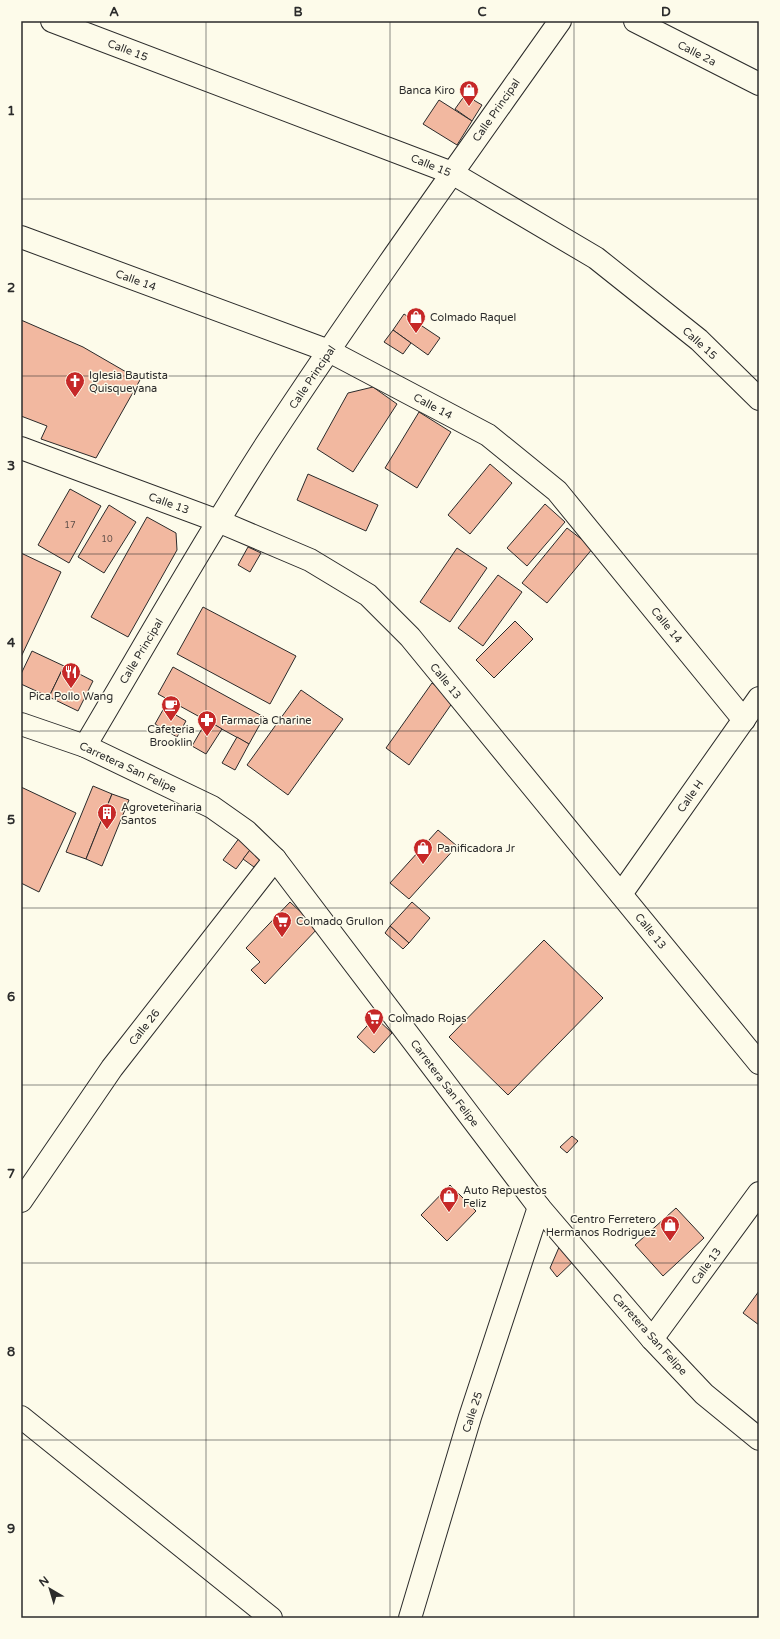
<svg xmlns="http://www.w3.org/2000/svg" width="780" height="1639" font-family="'Varela Round',sans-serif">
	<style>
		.building { fill: #f2b8a0; stroke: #2b2b2b }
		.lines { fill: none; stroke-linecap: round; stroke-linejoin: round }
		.minor-casing { stroke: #2b2b2b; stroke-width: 24 }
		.primary-casing { stroke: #2b2b2b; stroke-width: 24 }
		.minor { stroke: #fdfbea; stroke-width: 22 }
		.primary { stroke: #fdfbea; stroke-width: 22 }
		.grid { fill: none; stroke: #2b2b2b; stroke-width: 1; stroke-opacity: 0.55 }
		.labels { text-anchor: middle; stroke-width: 3; stroke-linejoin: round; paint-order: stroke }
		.number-label { font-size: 9px; fill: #5d4e48 }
		.street-label { font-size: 11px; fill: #2b2b2b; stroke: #fdfbea }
		.poi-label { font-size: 11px; fill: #2b2b2b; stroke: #fdfbea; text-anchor: start }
		.neatline { fill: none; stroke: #2b2b2b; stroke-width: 1.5 }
		.grid-label { font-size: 13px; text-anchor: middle; font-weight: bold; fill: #2b2b2b }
	</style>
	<rect width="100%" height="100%" fill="#fdfbea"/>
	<g class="building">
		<polygon points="465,95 482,105 472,121 455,109"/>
		<polygon points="439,100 472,121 457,145 423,124"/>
		<polygon points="404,314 440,338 428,355 393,330"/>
		<polygon points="21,320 83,347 140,380 96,458 41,439 47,426 21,416"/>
		<polygon points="393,330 411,343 403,354 384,342"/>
		<polygon points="373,387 397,404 353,472 317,449 348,393"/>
		<polygon points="419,412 451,432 417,488 385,468"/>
		<polygon points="490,464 512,483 470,534 448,515"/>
		<polygon points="308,474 378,505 366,531 297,500"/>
		<polygon points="70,489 101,506 69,563 38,545"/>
		<polygon points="545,504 565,522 527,566 507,548"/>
		<polygon points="109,505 136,522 104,573 78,557"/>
		<polygon points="147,517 176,533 177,550 128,637 91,617"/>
		<polygon points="567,528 593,548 547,603 522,583"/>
		<polygon points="248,547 261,553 250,572 238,565"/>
		<polygon points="457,548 487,568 450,622 420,602"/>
		<polygon points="21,553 61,572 21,657"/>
		<polygon points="498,575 522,592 483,646 458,628"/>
		<polygon points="203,607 296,656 270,704 177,654"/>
		<polygon points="515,621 533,639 494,678 476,660"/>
		<polygon points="32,651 64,666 49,697 21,684 21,674"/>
		<polygon points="64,666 93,681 78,711 49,697"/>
		<polygon points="173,667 264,717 249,744 158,694"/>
		<polygon points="432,683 455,699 409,765 386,748"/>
		<polygon points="301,690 343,719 288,795 247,765"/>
		<polygon points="164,708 186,721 177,737 155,724"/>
		<polygon points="207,720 222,729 206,754 192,746"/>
		<polygon points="237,737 249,744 235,770 222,763"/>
		<polygon points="93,786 112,794 86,859 66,852"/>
		<polygon points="21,787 76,813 39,892 21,883"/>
		<polygon points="112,794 129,800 102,866 86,859"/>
		<polygon points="438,830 457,846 409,899 390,883"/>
		<polygon points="240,837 253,846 236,869 223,860"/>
		<polygon points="253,846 264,855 254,867 243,859"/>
		<polygon points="290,902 318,928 265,984 251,970 260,962 246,948"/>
		<polygon points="412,902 430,918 409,943 390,926"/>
		<polygon points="390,926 409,943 403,949 385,933"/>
		<polygon points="544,940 603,998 508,1095 449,1037"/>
		<polygon points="375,1017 392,1033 374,1053 357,1037"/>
		<polygon points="572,1136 578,1141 567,1153 560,1147"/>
		<polygon points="450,1185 476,1211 447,1241 421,1215"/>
		<polygon points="676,1208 704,1238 663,1276 635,1245"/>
		<polygon points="560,1245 580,1255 557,1277 550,1268"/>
		<polygon points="759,1291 759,1325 743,1313"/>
	</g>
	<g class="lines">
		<g class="minor-casing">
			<g id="minor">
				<polyline points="52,21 452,173 596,258 699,340 759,399"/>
				<polyline points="635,21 759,84"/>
				<polyline points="21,237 329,351 488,435 557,491 744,720"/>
				<polyline points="21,448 218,521 310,560 368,595 410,637 759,1063"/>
				<path d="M85,746C145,645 203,542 267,443C361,300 461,161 560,21"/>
				<polyline points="621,894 759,698"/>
				<polyline points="21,1201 112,1068 275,859"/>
				<polyline points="652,1339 759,1193"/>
				<polyline points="21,1417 271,1618"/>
				<polyline points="410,1618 470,1417 539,1207"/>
			</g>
		</g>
		<g class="primary-casing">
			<polyline id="primary" points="21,724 85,746 212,807 246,831 275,859 539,1207 652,1339 704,1394 759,1439"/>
		</g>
		<use href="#minor" class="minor"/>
		<use href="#primary" class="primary"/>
	</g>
	<path class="grid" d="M206,21V1618M390,21V1618M574,21V1618M21,199H759M21,376H759M21,554H759M21,731H759M21,908H759M21,1085H759M21,1263H759M21,1440H759"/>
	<defs>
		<g id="shop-pin" transform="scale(1)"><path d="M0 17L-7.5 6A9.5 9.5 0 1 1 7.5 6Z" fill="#c62828" stroke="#fdfbea"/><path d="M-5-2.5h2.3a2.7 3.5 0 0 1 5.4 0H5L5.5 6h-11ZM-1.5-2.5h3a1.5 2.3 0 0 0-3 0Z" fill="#fff"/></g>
		<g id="church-pin" transform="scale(1)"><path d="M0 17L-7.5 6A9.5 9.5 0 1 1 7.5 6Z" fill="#c62828" stroke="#fdfbea"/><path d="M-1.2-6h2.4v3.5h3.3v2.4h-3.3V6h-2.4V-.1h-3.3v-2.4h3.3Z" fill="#fff"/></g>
		<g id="restaurant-pin" transform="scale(1)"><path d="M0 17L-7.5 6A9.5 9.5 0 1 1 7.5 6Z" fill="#c62828" stroke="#fdfbea"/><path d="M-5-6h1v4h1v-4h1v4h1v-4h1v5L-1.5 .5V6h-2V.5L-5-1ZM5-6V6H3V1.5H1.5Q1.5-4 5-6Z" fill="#fff"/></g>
		<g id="cafe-pin" transform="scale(1)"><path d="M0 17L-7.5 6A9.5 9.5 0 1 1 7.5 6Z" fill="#c62828" stroke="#fdfbea"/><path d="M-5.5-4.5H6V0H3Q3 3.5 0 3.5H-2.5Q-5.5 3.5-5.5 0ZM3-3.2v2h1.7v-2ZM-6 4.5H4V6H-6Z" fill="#fff"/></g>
		<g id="pharmacy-pin" transform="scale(1)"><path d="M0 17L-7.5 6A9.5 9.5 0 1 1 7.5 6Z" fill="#c62828" stroke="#fdfbea"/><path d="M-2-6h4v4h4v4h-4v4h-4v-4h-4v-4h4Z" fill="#fff"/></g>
		<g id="building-pin" transform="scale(1)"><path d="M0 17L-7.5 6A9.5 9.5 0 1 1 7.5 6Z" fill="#c62828" stroke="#fdfbea"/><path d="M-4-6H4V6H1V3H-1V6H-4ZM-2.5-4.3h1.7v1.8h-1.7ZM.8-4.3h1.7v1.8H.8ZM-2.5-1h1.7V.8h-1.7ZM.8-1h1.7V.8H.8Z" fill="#fff"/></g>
		<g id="supermarket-pin" transform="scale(1)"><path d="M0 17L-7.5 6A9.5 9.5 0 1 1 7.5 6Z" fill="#c62828" stroke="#fdfbea"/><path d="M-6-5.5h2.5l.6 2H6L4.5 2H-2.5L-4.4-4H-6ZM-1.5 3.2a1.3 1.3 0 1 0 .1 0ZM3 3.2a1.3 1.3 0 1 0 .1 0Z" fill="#fff"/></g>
	</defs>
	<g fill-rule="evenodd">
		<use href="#shop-pin" x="469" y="90"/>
		<use href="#shop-pin" x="416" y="317"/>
		<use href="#church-pin" x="75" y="381"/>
		<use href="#restaurant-pin" x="71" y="672"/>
		<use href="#cafe-pin" x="171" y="705"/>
		<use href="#pharmacy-pin" x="207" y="720"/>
		<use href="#building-pin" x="107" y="813"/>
		<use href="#shop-pin" x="423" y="848"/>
		<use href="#supermarket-pin" x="282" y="921"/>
		<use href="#supermarket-pin" x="374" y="1018"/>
		<use href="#shop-pin" x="449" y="1196"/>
		<use href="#shop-pin" x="670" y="1225"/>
	</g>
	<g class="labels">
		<g class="number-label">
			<text x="70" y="528">17</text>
			<text x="107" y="542">10</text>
		</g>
		<g class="street-label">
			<text transform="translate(128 50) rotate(21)" y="4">Calle 15</text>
			<text transform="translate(697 53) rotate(27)" y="4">Calle 2a</text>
			<text transform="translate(496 110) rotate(-55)" y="4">Calle Principal</text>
			<text transform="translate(431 165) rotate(22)" y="4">Calle 15</text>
			<text transform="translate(136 280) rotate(20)" y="4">Calle 14</text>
			<text transform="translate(700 343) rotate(42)" y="4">Calle 15</text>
			<text transform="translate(312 377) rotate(-56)" y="4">Calle Principal</text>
			<text transform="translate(433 406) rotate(28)" y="4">Calle 14</text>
			<text transform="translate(169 503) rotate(20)" y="4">Calle 13</text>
			<text transform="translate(667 625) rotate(51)" y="4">Calle 14</text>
			<text transform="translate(141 651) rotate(-59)" y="4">Calle Principal</text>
			<text transform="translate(446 681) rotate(51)" y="4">Calle 13</text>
			<text transform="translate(128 767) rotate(25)" y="4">Carretera San Felipe</text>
			<text transform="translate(690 796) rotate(-55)" y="4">Calle H</text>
			<text transform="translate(651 931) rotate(51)" y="4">Calle 13</text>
			<text transform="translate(144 1027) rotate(-52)" y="4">Calle 26</text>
			<text transform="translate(445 1083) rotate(53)" y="4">Carretera San Felipe</text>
			<text transform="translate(706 1266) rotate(-54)" y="4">Calle 13</text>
			<text transform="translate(650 1334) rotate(48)" y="4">Carretera San Felipe</text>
			<text transform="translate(472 1412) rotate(-72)" y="4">Calle 25</text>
		</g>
		<g class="poi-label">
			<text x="455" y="94" text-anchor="end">Banca Kiro</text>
			<text x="430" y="321">Colmado Raquel</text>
			<text x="89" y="379">Iglesia Bautista<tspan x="89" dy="13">Quisqueyana</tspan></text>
			<text x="71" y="700" text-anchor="middle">Pica Pollo Wang</text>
			<text x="221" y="724">Farmacia Charine</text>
			<text x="171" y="733" text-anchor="middle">Cafeteria<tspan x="171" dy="13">Brooklin</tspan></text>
			<text x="121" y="811">Agroveterinaria<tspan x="121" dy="13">Santos</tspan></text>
			<text x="437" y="852">Panificadora Jr</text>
			<text x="296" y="925">Colmado Grullon</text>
			<text x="388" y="1022">Colmado Rojas</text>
			<text x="463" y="1194">Auto Repuestos<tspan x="463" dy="13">Feliz</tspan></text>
			<text x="656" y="1223" text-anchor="end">Centro Ferretero<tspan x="656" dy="13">Hermanos Rodriguez</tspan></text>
		</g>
	</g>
	<rect width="780" height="1639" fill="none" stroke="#fdfbea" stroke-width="44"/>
	<g transform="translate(50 1589) rotate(322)" stroke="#fdfbea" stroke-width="3" paint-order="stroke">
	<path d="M0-3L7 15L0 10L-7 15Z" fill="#2b2b2b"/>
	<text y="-6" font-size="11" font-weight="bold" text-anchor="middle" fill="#2b2b2b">N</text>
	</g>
	<rect x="22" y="22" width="736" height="1595" class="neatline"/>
	<g class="grid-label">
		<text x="114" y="16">A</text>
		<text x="298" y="16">B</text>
		<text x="482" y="16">C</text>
		<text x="666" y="16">D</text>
		<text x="11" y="115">1</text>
		<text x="11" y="292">2</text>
		<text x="11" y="470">3</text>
		<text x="11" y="647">4</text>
		<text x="11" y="824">5</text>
		<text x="11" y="1001">6</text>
		<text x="11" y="1178">7</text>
		<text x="11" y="1356">8</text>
		<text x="11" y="1533">9</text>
	</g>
</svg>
